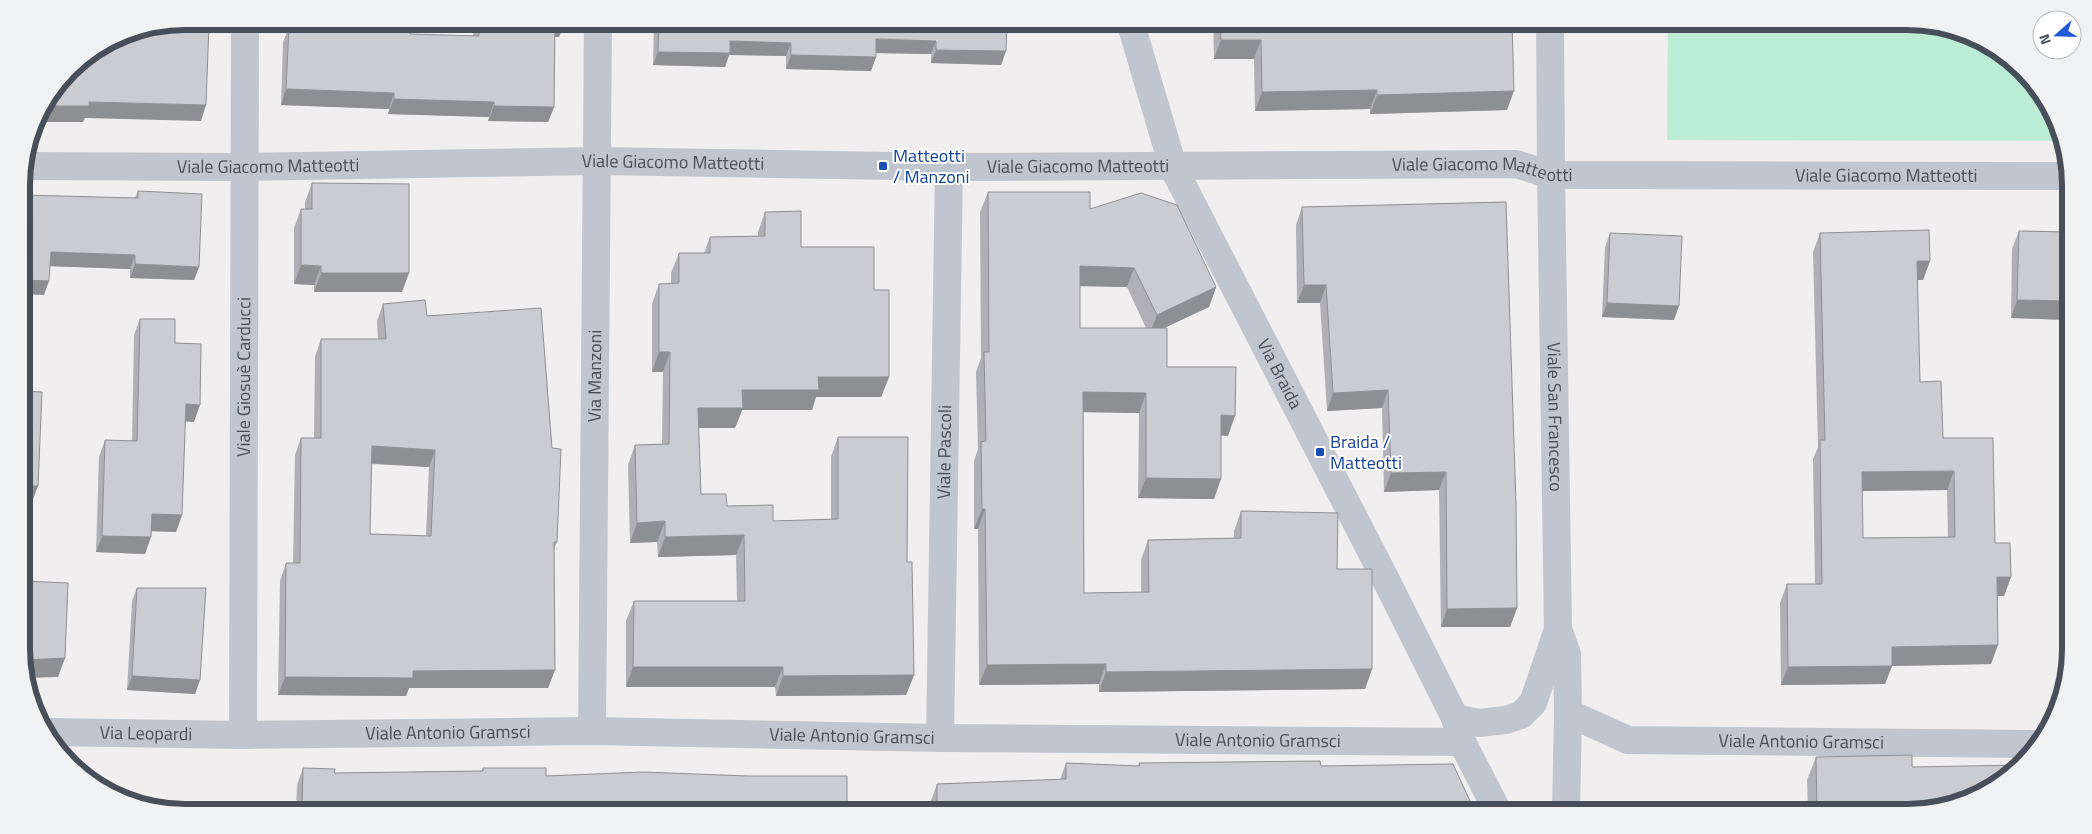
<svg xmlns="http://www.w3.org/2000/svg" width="2092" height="834" font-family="'Titillium Web',sans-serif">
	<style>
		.green { fill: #bdecd5 }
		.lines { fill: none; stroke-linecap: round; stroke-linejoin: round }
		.street { stroke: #bfc6cf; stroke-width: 28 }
		.wall { fill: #afafb5; fill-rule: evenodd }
		.shaded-wall { fill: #8e8f93 }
		.building { fill: #cbccd2; stroke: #8e8f93; fill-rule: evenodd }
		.transit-dot { fill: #1a4fb4; stroke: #fff; stroke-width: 2 }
		.labels { text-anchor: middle; stroke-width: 4; stroke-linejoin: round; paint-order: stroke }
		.transit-label { font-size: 18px; fill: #164399; stroke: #fff; text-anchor: start }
		.street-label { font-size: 18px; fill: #474f5a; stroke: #fff }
		.rim { fill: none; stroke: #474f5a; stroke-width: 6 }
	</style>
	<rect width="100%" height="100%" fill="#f0eeee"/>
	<polygon class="green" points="1668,21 1907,21 1960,30 2007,55 2037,85 2060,141 1667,140"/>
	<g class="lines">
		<g class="street">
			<path id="s1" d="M1130,21L1173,167L1388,584L1455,718L1462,742L1498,812"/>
			<path id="s2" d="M1550,21L1551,175L1558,629L1567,654L1568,713L1566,812"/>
			<path id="s3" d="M24,166L245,167L598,161L949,167L1516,164L1551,175L2069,176"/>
			<path id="s4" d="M1568,713L1628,740L2040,744"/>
			<polyline points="1455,718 1479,723 1506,720 1521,715 1533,703 1558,629"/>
			<path id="s5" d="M592,731L598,21"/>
			<path id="s6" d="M50,732L243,735L592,731L940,738L1462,742"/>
			<path id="s7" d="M243,735L245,21"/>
			<path id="s8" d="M940,738L949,167"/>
		</g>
	</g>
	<g class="wall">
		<polygon points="474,21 565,21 559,37 555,37 554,107 548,122 488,121 489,117 388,114 389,109 281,105 283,42 289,27 410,34 473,36"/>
		<polygon points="654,21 1007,21 1006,51 1001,65 931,63 931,54 876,53 876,57 871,71 786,69 786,56 729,55 725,67 653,65"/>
		<polygon points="1213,21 1512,21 1507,110 1370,114 1370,109 1255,111 1254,59 1214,59"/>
		<polygon points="312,183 402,292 314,292 314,285 294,284 294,228 301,209 305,209 305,202"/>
		<polygon points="138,191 199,267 194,280 130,278 130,269 50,266 44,295 22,294 22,195 135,198"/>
		<path d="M988,192L1090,209L1216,287L1209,307L1164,328L1167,367L1228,436L1221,435L1214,499L1138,498L1139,413L1083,412L1084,593L1141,592V560L1148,540L1234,538V531L1241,511L1337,569L1372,669L1365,689L1099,692V684L979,685L978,529H974V461L978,449L976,372L981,358L980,212ZM1080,286L1127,287L1146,328H1080Z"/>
		<polygon points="1506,202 1517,608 1510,627 1441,627 1439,490 1384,492 1382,408 1327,411 1320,303 1297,303 1296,225 1302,207"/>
		<polygon points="765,212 801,247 874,290 889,377 881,397 816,397 812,410 742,410 735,428 698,428 701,494 727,506 773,521 831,519 831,457 838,437 907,562 914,675 906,695 776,696 775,687 626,687 626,621 634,601 737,601 736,555 658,557 657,542 630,543 628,465 635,445 662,444 663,372 652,372 652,304 659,284 671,284 671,273 679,253 704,253 710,237 758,236 758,232"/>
		<polygon points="2019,231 2070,232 2070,320 2011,318 2012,249"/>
		<polygon points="1610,233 1674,320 1602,317 1605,247"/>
		<path d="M1820,233L1930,261L1923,280H1917L1920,382L1943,438L1995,543L2011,577L2004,596H1998L1991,664L1892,666L1885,684L1781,685L1780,603L1787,584H1815L1813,459L1818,447L1813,252ZM1947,490L1948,537L1863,538L1862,491Z"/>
		<path d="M383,304L427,316L557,542L554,549L555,670L548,688H409L406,696L278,695L280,581L286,563H293L295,455L301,438H314L315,357L321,339H378L377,321ZM371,464L429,467L426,536L370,534Z"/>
		<polygon points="140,319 175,343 194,422 185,421 182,515 176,532 151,531 145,554 96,552 99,457 105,440 132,441 134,335"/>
		<polygon points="137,588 200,680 195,694 127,690 132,601"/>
		<polygon points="1816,757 1912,767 1918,812 1808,812 1807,780"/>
		<polygon points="1066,763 1138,766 1139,763 1321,766 1475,812 929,813 929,806 937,784 1060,780"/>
		<polygon points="303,768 334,773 482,771 483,768 847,813 296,813 297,785"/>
	</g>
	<g class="shaded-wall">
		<polygon points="555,22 565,22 559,37 549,37"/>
		<polygon points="876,39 936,41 931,54 871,53"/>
		<polygon points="1221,40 1261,40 1254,59 1214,59"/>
		<polygon points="730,41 791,43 786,56 729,55 725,67 653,65 658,52"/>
		<polygon points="936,50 1006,51 1001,65 931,63"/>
		<polygon points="791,55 876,57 871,71 786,69"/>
		<polygon points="286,89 394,93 389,109 281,105"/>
		<polygon points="1377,90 1370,109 1255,111 1262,92"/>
		<polygon points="1514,91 1507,110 1370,114 1377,95"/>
		<polygon points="394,99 494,102 489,117 388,114"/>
		<polygon points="89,102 206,105 201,121 85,118 83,122 36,122 38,112 43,106"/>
		<polygon points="494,106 554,107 548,122 488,121"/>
		<polygon points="51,252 135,255 130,269 46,266"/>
		<polygon points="1917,261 1930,261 1923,280 1910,280"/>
		<polygon points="135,264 199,267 194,280 130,278"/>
		<polygon points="301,265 321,266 314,285 294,284"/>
		<polygon points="1080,266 1134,268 1127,287 1072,286"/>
		<polygon points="321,273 409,273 402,292 314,292"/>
		<polygon points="22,280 49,281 44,295 22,294"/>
		<polygon points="1304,285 1326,285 1320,303 1297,303"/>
		<polygon points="1216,287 1209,307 1149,335 1157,315"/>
		<polygon points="2017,300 2070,301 2070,320 2011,318"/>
		<polygon points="1607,303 1679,306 1674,320 1602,317"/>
		<polygon points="659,352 670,352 663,372 652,372"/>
		<polygon points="818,377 889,377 881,397 816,397 812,410 742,410 735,428 690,428 698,408 742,390"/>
		<polygon points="1388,390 1382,408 1327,411 1333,393"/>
		<polygon points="1083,392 1146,393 1139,413 1076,412"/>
		<polygon points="186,404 200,405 194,422 179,421"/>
		<polygon points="1221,415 1235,416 1228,436 1214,435"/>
		<polygon points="372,446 435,450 429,467 365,463"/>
		<polygon points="1954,471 1947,490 1855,491 1862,472"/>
		<polygon points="1446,472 1439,490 1384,492 1391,473"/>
		<polygon points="1146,478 1221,479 1214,499 1138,498"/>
		<polygon points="23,486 38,486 31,505 23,505"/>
		<polygon points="982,509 985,509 978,529 974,529"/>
		<polygon points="152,514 182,515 176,532 146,531"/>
		<polygon points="665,521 657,542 630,543 637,523"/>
		<polygon points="744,535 736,555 658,557 665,537"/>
		<polygon points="102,536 151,537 145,554 96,552"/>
		<polygon points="1997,577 2011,577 2004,596 1990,596"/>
		<polygon points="1517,608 1510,627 1441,627 1447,609"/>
		<polygon points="1998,645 1991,664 1892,666 1885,684 1781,685 1788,667 1892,647"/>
		<polygon points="65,658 58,677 24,678 24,660"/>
		<polygon points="1106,664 1099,684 979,685 987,665"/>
		<polygon points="633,667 783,667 775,687 626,687"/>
		<polygon points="1372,669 1365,689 1099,692 1106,672"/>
		<polygon points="555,670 548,688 409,688 406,696 278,695 285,677 413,671"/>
		<polygon points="914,675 906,695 776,696 783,676"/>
		<polygon points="132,676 200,680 195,694 127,690"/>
		<polygon points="302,809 318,809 317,813 300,813"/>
	</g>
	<g class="building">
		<polygon points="479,21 565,21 565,22 555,22 554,107 494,106 494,102 394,99 394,93 286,89 289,27 410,30 410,34 479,36"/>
		<polygon points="659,21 1007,21 1006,51 936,50 936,41 876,39 876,57 791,55 791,43 730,41 730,53 658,52"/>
		<polygon points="1220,21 1512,21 1514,91 1377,95 1377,90 1262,92 1261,40 1221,40"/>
		<polygon points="177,23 209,24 206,105 89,102 89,106 43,106 77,62 122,34"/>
		<polygon points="312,183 409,184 409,273 321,273 321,266 301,265 301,209 312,209"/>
		<polygon points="138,191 202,194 199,267 135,264 135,255 51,252 49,281 22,280 22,195 138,198"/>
		<polygon points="988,192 1090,192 1090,209 1141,193 1177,205 1216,287 1157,315 1134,268 1080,266 1080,328 1167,328 1167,367 1236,367 1235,416 1221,415 1221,479 1146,478 1146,393 1083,392 1084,593 1149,592 1148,540 1241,538 1241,511 1338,513 1337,569 1372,569 1372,669 1106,672 1106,664 987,665 985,509 982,509 981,442 986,441 984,352 989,352"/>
		<polygon points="1506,202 1516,504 1517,608 1447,609 1446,472 1391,473 1388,390 1333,393 1326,285 1304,285 1302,207"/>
		<polygon points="801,211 801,247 874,247 874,290 889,290 889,377 818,377 819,390 742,390 743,408 698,408 701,494 726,494 727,506 773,505 773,521 838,519 838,437 908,437 907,562 912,562 914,675 783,676 783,667 633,667 634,601 745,601 744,535 665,537 665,521 637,523 635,445 669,444 670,352 659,352 659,284 679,283 679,253 710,253 710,237 765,236 765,212"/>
		<path d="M1929,230L1930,261H1917L1920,382L1941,381L1943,438H1993L1995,543H2010L2011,577H1997L1998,645L1892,647V666L1788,667L1787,584H1822L1820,440H1825L1820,233ZM1954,471L1955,537L1863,538L1862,472Z"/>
		<polygon points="2019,231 2070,232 2070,301 2017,300"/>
		<polygon points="1610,233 1682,236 1679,306 1607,303"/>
		<path d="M425,300L427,316L541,308L552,448L561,449L557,542H554L555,670L413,671V678L285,677L286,563H300L301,438H321V339H386L383,304ZM372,446L435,450L431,536L370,534Z"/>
		<polygon points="140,319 175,319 175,343 201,344 200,405 186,404 182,515 152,514 151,537 102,536 105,440 137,441"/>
		<polygon points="23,391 42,392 38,486 23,486"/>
		<polygon points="24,581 68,583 65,658 24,660"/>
		<polygon points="137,588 206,588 200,680 132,676"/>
		<polygon points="1912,755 1912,767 2020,765 2007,779 1960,804 1918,812 1817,812 1816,757"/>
		<polygon points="1320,761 1321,766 1453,764 1475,812 937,813 937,784 1066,779 1066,763 1140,766 1139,763"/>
		<polygon points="303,768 335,769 334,773 483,771 483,768 546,768 546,776 643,772 748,776 847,776 847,813 318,813 318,809 302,809"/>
	</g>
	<g class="transit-dot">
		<rect x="878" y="161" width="10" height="10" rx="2.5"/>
		<rect x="1315" y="447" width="10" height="10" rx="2.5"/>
	</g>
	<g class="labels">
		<g class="transit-label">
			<text x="893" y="162">Matteotti<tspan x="893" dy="21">/ Manzoni</tspan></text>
			<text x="1330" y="448">Braida /<tspan x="1330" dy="21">Matteotti</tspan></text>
		</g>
		<g class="street-label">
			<text dy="6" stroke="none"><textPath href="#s3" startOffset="649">Viale Giacomo Matteotti</textPath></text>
			<text dy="6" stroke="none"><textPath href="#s3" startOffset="244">Viale Giacomo Matteotti</textPath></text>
			<text dy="6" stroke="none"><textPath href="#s3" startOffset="1054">Viale Giacomo Matteotti</textPath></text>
			<text dy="6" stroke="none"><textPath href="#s3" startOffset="1459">Viale Giacomo Matteotti</textPath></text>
			<text dy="6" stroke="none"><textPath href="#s3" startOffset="1864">Viale Giacomo Matteotti</textPath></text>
			<text dy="6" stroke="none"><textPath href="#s1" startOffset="385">Via Braida</textPath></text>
			<text dy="6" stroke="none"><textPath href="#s5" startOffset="355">Via Manzoni</textPath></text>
			<text dy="6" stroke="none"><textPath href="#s7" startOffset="358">Viale Giosuè Carducci</textPath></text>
			<text dy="6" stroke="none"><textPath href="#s2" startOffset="396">Viale San Francesco</textPath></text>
			<text dy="6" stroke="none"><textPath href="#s8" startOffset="286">Viale Pascoli</textPath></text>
			<text dy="6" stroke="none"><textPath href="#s6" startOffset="398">Viale Antonio Gramsci</textPath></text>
			<text dy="6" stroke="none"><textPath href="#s6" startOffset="96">Via Leopardi</textPath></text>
			<text dy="6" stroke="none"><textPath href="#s6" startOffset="802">Viale Antonio Gramsci</textPath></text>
			<text dy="6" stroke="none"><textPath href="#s6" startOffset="1208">Viale Antonio Gramsci</textPath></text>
			<text dy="6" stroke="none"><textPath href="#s4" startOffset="239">Viale Antonio Gramsci</textPath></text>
		</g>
	</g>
	<path d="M0 0H2092V834H0ZM185 30H1907A155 155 0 0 1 2062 185V649A155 155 0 0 1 1907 804H185A155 155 0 0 1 30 649V185A155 155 0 0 1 185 30Z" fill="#f0f1f2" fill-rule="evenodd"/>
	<path class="rim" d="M185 30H1907A155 155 0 0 1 2062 185V649A155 155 0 0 1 1907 804H185A155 155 0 0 1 30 649V185A155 155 0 0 1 185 30Z"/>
	<g transform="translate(2057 35) rotate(250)"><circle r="24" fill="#ffffff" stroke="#b5b9bd"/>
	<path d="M0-4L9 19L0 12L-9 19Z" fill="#215bd6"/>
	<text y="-8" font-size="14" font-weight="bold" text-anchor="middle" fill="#474f5a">N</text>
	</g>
</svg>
